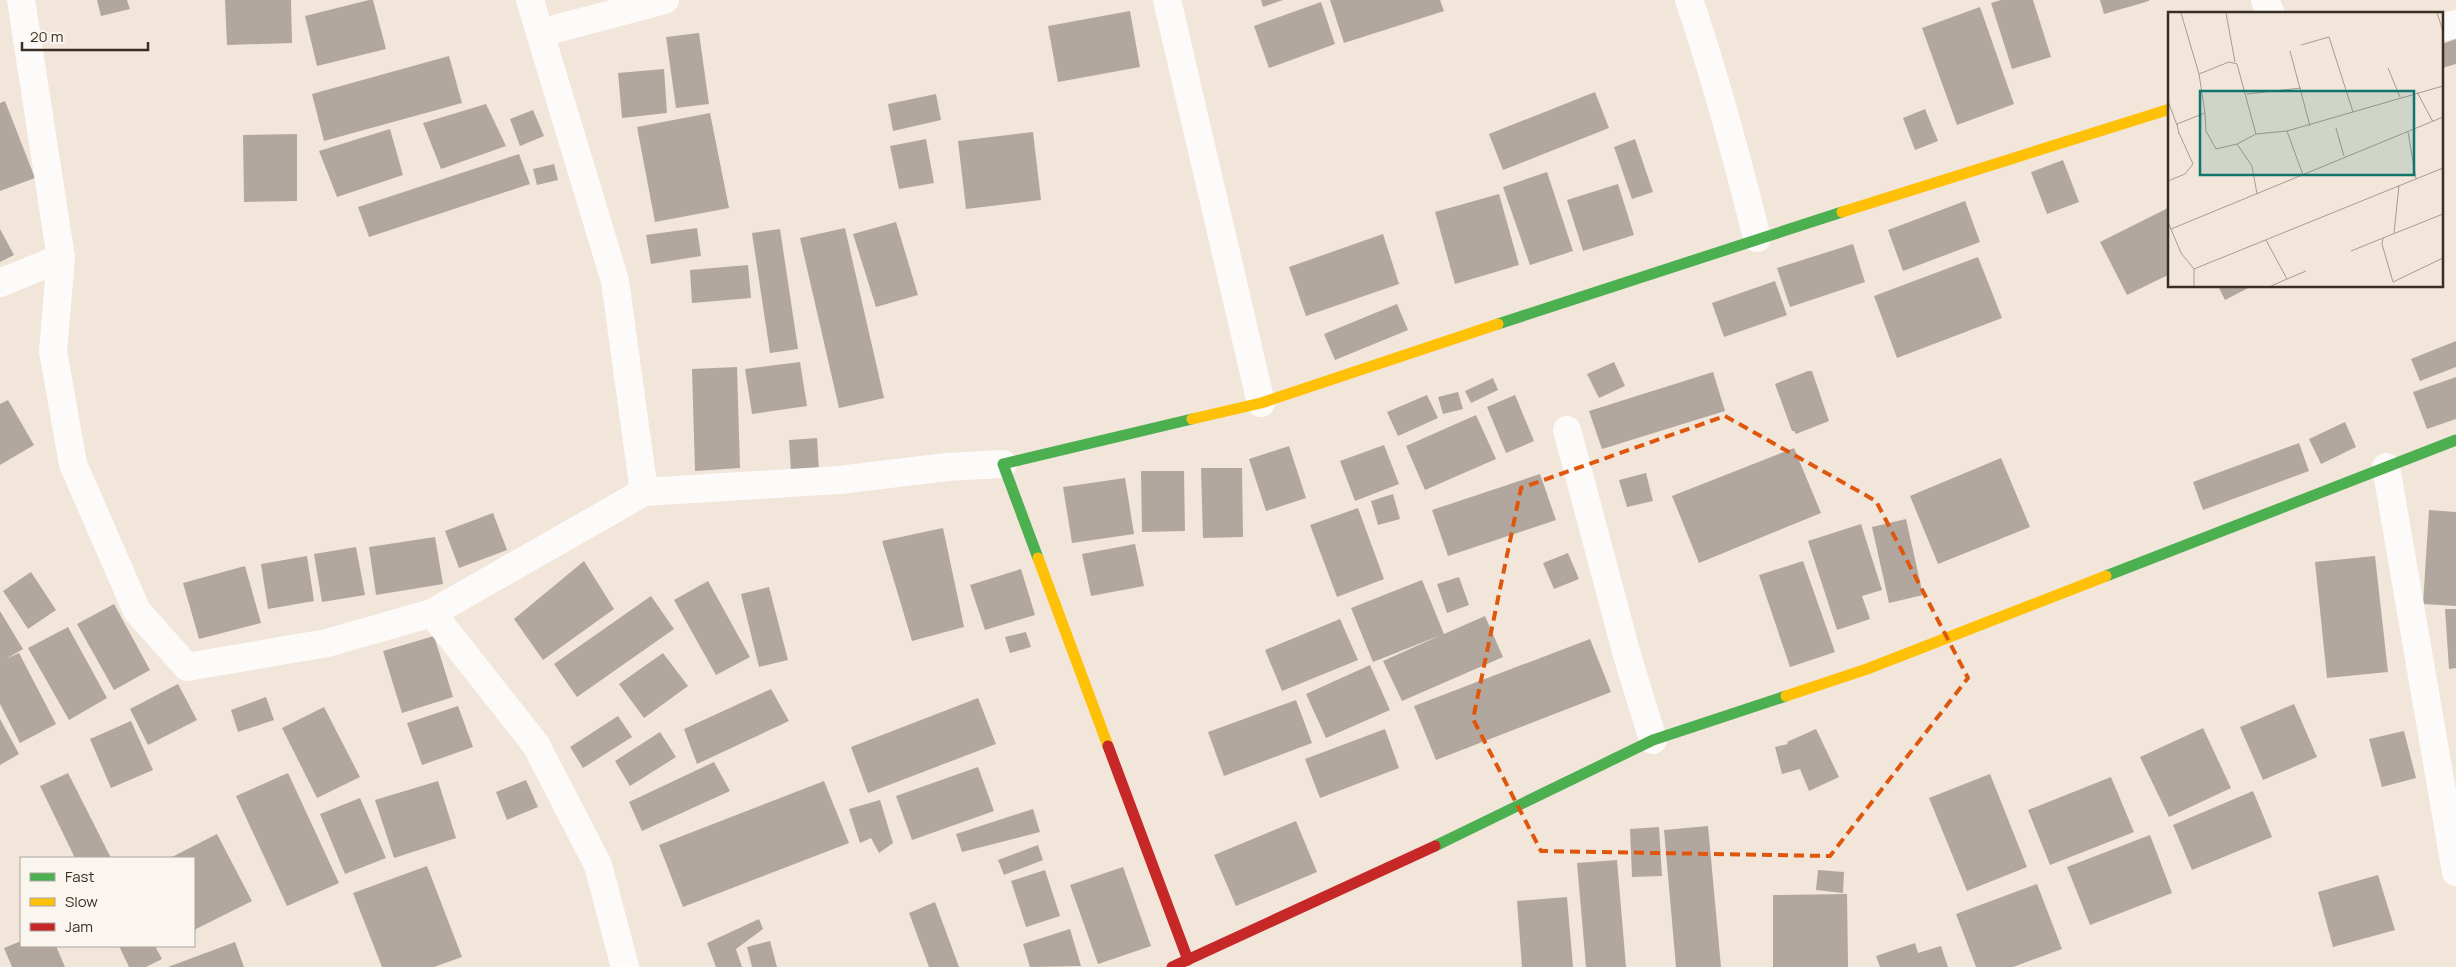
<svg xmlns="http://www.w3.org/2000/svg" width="2456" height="967" font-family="Manrope,sans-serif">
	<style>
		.building { fill: #b2a79f }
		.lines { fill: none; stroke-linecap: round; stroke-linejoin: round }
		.street { stroke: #fdfbf9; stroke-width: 28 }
		.fast { stroke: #4caf50; stroke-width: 11 }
		.slow { stroke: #ffc107; stroke-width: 11 }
		.jam { stroke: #c62828; stroke-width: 11 }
		.marked { fill: none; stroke: #df570d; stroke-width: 4; stroke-dasharray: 10 6; stroke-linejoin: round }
		.inset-road { fill: none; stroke: #a89c91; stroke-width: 1 }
		.view { fill: #0f766e; fill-opacity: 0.15; stroke: #0f766e; stroke-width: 2.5 }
		.inset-edge { fill: none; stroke: #392e24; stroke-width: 2.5 }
	</style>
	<rect width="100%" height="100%" fill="#f2e5da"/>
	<g class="building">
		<polygon points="97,0 127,0 130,9 101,16"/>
		<polygon points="225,0 291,0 292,43 227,45"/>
		<polygon points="369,0 373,0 386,49 317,66 305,16"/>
		<polygon points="1261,0 1283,0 1263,7"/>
		<polygon points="1330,0 1440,0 1444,11 1344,43"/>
		<polygon points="2001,0 2033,0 2051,57 2012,69 1991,3"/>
		<polygon points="2100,0 2149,0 2149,1 2104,14"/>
		<polygon points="1321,2 1335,44 1269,68 1254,26"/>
		<polygon points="1980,7 2014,104 1957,125 1922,28"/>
		<polygon points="1130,11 1140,67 1058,82 1048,26"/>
		<polygon points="699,33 709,104 676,108 666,37"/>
		<polygon points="2456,39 2456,64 2442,68 2442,44"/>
		<polygon points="449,56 462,103 324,141 312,94"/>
		<polygon points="664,69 667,113 622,118 618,73"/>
		<polygon points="1595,92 1609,128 1503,170 1489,134"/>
		<polygon points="936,94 941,120 893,131 888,104"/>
		<polygon points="5,101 35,178 0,191 0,103"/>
		<polygon points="486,104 506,146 441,169 423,123"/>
		<polygon points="1925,109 1938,141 1915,150 1903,118"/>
		<polygon points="533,110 544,136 520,146 510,119"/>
		<polygon points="710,113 729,208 655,222 637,127"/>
		<polygon points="390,129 403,175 337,197 319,151"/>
		<polygon points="1033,132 1041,200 966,209 958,141"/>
		<polygon points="297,134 297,201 244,202 243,135"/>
		<polygon points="926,139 934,183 899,189 890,146"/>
		<polygon points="1635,139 1653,192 1632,199 1614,147"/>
		<polygon points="519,154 530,184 369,237 358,207"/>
		<polygon points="2063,160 2079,202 2047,214 2031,172"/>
		<polygon points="554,164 558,180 537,185 533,169"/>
		<polygon points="1547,172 1573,251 1530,265 1503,187"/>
		<polygon points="1618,184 1634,235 1583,251 1567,200"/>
		<polygon points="1499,194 1519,265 1455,284 1435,212"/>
		<polygon points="1965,201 1980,242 1903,271 1888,230"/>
		<polygon points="2170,207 2170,274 2127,295 2100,242"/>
		<polygon points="896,222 918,295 876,307 853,234"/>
		<polygon points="697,228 701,256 651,264 646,235"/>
		<polygon points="845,228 884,398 839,408 800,238"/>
		<polygon points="0,229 14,255 0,262"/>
		<polygon points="780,229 798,349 770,353 752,233"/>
		<polygon points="1383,234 1399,284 1306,316 1289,267"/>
		<polygon points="1853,244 1865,282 1790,307 1777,268"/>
		<polygon points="1978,257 2002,318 1897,358 1874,296"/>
		<polygon points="748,265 751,298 692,303 690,270"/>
		<polygon points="1775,281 1787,315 1724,337 1712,303"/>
		<polygon points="2218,286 2252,286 2225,300"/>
		<polygon points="1397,304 1408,330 1335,360 1324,334"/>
		<polygon points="2456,341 2456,367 2420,381 2411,359"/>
		<polygon points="800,362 807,406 752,414 745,369"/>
		<polygon points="1614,362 1625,386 1599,398 1587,374"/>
		<polygon points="737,367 740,468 695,471 692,369"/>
		<polygon points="1808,371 1812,371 1829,421 1796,434 1794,431 1792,431 1775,384"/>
		<polygon points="1713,372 1725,411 1602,449 1589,411"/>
		<polygon points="2456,377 2456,419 2427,429 2413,392"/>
		<polygon points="1493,378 1498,390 1471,403 1465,391"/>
		<polygon points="1458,392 1463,409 1443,414 1438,397"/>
		<polygon points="1427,395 1438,418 1398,436 1387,412"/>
		<polygon points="1515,395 1534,441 1506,453 1487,407"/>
		<polygon points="8,400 34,445 0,465 0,404"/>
		<polygon points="1476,415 1496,459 1425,490 1406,446"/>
		<polygon points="2345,422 2356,447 2321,464 2309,439"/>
		<polygon points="817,438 819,471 791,472 789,440"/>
		<polygon points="2299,443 2309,471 2203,510 2193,482"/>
		<polygon points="1384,445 1399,484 1355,501 1340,461"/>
		<polygon points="1289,446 1306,498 1266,511 1249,459"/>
		<polygon points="1794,448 1821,513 1699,563 1672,496"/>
		<polygon points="2001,458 2030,527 1938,564 1910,496"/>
		<polygon points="1201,468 1242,468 1243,537 1203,538"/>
		<polygon points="1141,471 1184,471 1185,531 1142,532"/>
		<polygon points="1646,473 1653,501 1627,507 1619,480"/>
		<polygon points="1540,474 1556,520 1448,556 1432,510"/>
		<polygon points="1125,478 1134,534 1072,543 1063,487"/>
		<polygon points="1393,494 1400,519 1378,525 1371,501"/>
		<polygon points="1358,508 1384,579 1337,597 1310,525"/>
		<polygon points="2429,510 2456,512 2456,606 2423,604"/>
		<polygon points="493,513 507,550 459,568 445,531"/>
		<polygon points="1906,519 1923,595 1889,603 1872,527"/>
		<polygon points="1861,524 1882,590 1862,596 1870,619 1837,630 1808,541"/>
		<polygon points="943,528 964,627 912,641 882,541"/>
		<polygon points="435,537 443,584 376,595 369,547"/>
		<polygon points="1135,544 1144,586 1091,596 1082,554"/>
		<polygon points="356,547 365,595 322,602 314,554"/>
		<polygon points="1568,553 1579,579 1554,589 1543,563"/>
		<polygon points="307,556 314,601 268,609 261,564"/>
		<polygon points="2375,556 2388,672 2327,678 2315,562"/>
		<polygon points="584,561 614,609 543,660 514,619"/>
		<polygon points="1803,561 1835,652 1790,667 1759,575"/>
		<polygon points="245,566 261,623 199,639 183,583"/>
		<polygon points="1021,569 1035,615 985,630 970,585"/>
		<polygon points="31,572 56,610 28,629 3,591"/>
		<polygon points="1459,577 1469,605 1447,613 1437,584"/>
		<polygon points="1422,580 1444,634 1485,616 1503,657 1402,701 1383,661 1441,635 1373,662 1351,608"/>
		<polygon points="708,581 750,657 716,675 674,600"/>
		<polygon points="769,587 788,660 759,667 741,594"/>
		<polygon points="651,596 674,629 577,697 554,664"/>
		<polygon points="114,604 150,670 114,690 77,624"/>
		<polygon points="2445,609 2456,609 2456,668 2449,669"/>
		<polygon points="0,611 23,649 6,659 19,653 56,724 20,743 0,704"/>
		<polygon points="1340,619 1358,660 1282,691 1265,650"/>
		<polygon points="68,627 107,698 69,720 28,648"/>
		<polygon points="1026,632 1031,647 1010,653 1005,637"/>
		<polygon points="434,636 453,697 402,713 383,651"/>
		<polygon points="1590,639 1611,692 1436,760 1414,706"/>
		<polygon points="663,653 688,686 644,718 619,684"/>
		<polygon points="1370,665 1390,710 1326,738 1306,694"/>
		<polygon points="178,684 197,720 148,745 130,709"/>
		<polygon points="771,689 789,721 697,764 684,729"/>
		<polygon points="266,697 274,720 238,732 231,710"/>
		<polygon points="978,698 996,744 868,793 851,747"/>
		<polygon points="1296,700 1312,743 1224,776 1208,732"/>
		<polygon points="2294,704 2317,757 2263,780 2240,727"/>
		<polygon points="458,706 473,747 422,765 407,723"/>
		<polygon points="324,707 360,777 317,798 282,728"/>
		<polygon points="618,716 632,737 583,768 570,747"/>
		<polygon points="0,719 19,754 0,765"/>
		<polygon points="131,721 153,770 111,788 90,739"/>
		<polygon points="2203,728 2231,788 2169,817 2140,757"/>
		<polygon points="1385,729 1399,768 1320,798 1305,759"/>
		<polygon points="1816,729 1839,777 1809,791 1800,769 1782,774 1775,747 1788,744 1787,742"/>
		<polygon points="2404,731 2416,778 2382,787 2369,739"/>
		<polygon points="660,732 676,757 630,786 615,761"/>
		<polygon points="714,762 730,791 642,831 629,802"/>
		<polygon points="978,767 994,811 912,840 896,796"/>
		<polygon points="68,773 111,858 75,858 40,786"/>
		<polygon points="288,773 339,883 287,906 236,796"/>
		<polygon points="1990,774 2027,867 1967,891 1929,798"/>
		<polygon points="2111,777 2134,832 2050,865 2028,810"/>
		<polygon points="526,780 538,807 507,820 496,792"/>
		<polygon points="438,781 456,838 394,858 375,800"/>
		<polygon points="824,781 849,843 683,907 659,845"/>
		<polygon points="2253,791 2272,837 2192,870 2173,825"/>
		<polygon points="360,798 386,858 345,874 320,814"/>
		<polygon points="880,800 893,843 879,853 871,838 860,843 849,809"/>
		<polygon points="1033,809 1040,832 962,852 956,834"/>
		<polygon points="1296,821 1317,872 1236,906 1214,855"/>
		<polygon points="1708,826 1721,967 1676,967 1664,830"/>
		<polygon points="1659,827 1662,876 1632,877 1630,829"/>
		<polygon points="217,834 252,901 194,930 194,858 170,858"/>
		<polygon points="2150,835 2172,893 2090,925 2067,867"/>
		<polygon points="1038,845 1043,860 1004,875 998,860"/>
		<polygon points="1617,860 1626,967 1586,967 1577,863"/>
		<polygon points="427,866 462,957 434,967 382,967 353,893"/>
		<polygon points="1123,867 1151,946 1098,964 1070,885"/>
		<polygon points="1045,870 1060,916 1026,927 1011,881"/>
		<polygon points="1818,870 1844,872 1843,893 1816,890"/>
		<polygon points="2378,875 2395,930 2333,947 2318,892"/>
		<polygon points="2037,884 2062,949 2013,967 1976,967 1956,914"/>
		<polygon points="1847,894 1848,967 1773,967 1773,895"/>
		<polygon points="1567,897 1573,967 1522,967 1517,901"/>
		<polygon points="935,902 959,967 929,967 909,913"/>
		<polygon points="759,919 763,929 736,949 742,967 716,967 707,943"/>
		<polygon points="1070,929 1081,966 1030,967 1023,944"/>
		<polygon points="21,941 21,946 56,946 65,967 12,967 4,948"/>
		<polygon points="770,941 777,967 752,967 747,947"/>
		<polygon points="235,942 244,967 168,967"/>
		<polygon points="1915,943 1918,953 1941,946 1948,967 1880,967 1876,956"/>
		<polygon points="119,946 155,946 162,959 146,967 129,967"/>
	</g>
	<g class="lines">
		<g class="street">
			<polyline points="530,0 615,281 644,492"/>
			<polyline points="1167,0 1261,403"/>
			<path d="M1689,0C1716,78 1737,158 1757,238"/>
			<polyline points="2265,0 2271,14"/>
			<polyline points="2442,27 2456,24"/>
			<polyline points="540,33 665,0"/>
			<polyline points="61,258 53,351 73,464 137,611 187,667 327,643 432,613 644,492 839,480 947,467 1003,464"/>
			<polyline points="0,283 61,258 21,0"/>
			<polyline points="1567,430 1627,655 1653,740"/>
			<polyline points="2386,467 2456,872"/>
			<polyline points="432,613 536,745 598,865 625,967"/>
		</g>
		<g class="fast">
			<polyline points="1498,324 1842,212"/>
			<polyline points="1038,558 1003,464 1192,419"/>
			<polyline points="2106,576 2456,440"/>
			<polyline points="1435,846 1653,740 1786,696"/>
		</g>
		<g class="slow">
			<polyline points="1842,212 2170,109"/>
			<polyline points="1192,419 1261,403 1498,324"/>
			<polyline points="1038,558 1108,746"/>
			<polyline points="1786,696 1867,669 2106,576"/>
		</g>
		<g class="jam">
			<polyline points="1108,746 1188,960"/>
			<polyline points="1172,967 1435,846"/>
		</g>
	</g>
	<path class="marked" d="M1725,416L1876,501L1968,678L1830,856L1541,851L1473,719L1521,488Z"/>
	<g transform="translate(2168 12)">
		<rect width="275" height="275" fill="#f2e5da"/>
		<path class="inset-road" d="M58,1L67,50M269,1L275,19M133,33L161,25L185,100M122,39L142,114M220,56L232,85M31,62L61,50L69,52L88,122M249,80L265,110M79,82L133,76M0,89L9,113M37,101L38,119L48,137L69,132L88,122L119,119M168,116L176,144M240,120L248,167M11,122L9,112L37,101L31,62L13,1M69,132L84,154L89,182M135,163L119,119L275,74M0,169L17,162L25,152L11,121M275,202L215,226L214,232L225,270L275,246M0,210L13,241L26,257V274M3,217L275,105M226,221L231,173M98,228L119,267L103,274M183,239L215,226M26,257L275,156M119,267L138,259"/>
		<path class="view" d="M32,79H246V163H32Z"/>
		<rect width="275" height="275" class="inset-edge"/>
	</g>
	<rect x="20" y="857" width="175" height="90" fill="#fbf5f0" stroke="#ada59e"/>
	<rect x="30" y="873" width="25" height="8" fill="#4caf50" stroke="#ada59e"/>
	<text x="65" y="882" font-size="15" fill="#392e24">Fast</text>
	<rect x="30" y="898" width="25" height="8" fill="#ffc107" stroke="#ada59e"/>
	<text x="65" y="907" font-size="15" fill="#392e24">Slow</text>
	<rect x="30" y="923" width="25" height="8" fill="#c62828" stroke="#ada59e"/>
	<text x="65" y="932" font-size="15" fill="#392e24">Jam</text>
	<path d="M22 42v8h126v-8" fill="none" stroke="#392e24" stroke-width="2.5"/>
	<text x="30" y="42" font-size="15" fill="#392e24" stroke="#fbf5f0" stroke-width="4" paint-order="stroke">20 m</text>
</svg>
